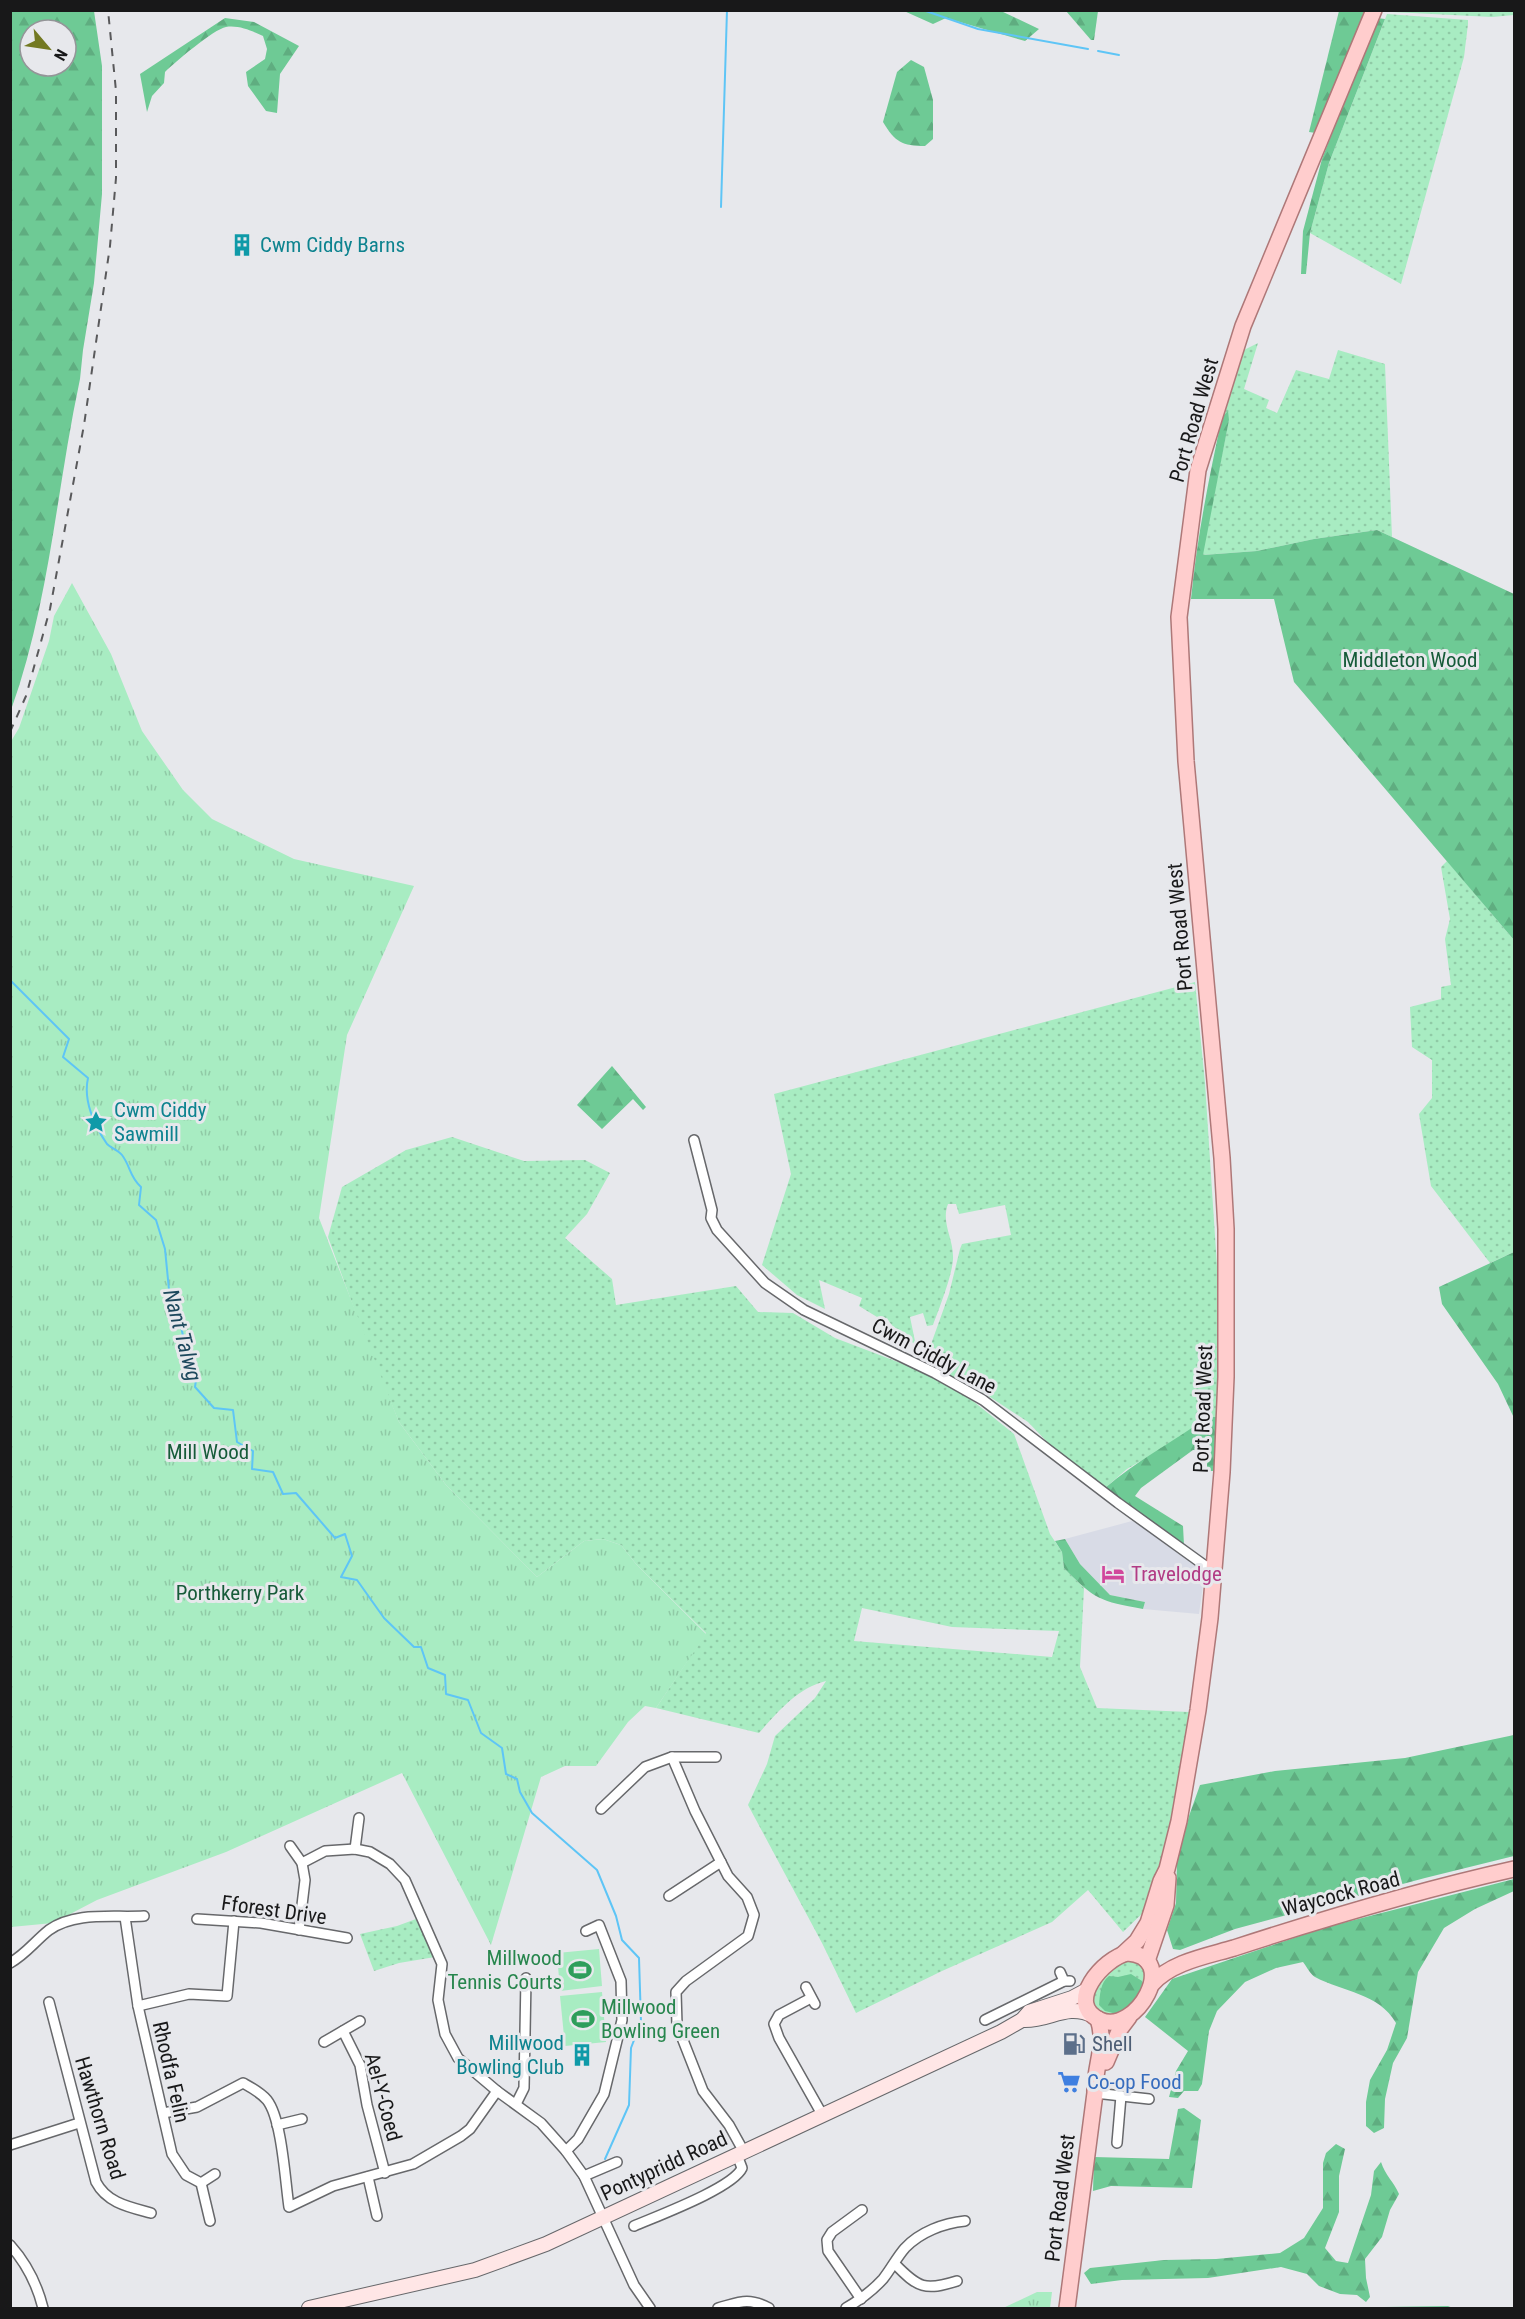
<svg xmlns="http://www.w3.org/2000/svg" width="1525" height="2319" font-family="'Roboto Condensed',sans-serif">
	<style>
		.built { fill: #d8dbe6 }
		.grass { fill: url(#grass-dots); fill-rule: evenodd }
		.forest { fill: url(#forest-firs); fill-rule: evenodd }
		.park { fill: url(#park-tufts) }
		.pitch { fill: #a8ecc2 }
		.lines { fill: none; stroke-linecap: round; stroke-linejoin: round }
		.stream { stroke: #5ec5f6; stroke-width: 2 }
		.street-casing { stroke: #67686b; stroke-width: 12 }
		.secondary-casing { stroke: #67686b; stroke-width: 16 }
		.primary-casing { stroke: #ae7878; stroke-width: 18 }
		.street { stroke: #fff; stroke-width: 9 }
		.secondary { stroke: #ffe6e6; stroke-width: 14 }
		.primary { stroke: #ffcdcd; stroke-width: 15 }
		.rail { stroke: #59595b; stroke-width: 2; stroke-dasharray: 8 8; stroke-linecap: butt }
		.labels { text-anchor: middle; stroke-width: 6; stroke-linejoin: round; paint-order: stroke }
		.culture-label { font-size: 21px; fill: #0d838f; stroke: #e7e8ec; text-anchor: start }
		.street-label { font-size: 21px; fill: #181819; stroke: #e7e8ec }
		.park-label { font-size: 21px; fill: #165b39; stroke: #e7e8ec }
		.hotel-label { font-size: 21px; fill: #b23c85; stroke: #e7e8ec; text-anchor: start }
		.leisure-label { font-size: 21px; fill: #27864d; stroke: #e7e8ec; text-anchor: end }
		.service-label { font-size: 21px; fill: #4e5e75; stroke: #e7e8ec; text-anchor: start }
		.shop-label { font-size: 21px; fill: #366cbe; stroke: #e7e8ec; text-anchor: start }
		.water-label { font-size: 22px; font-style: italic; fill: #1c485c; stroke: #e7e8ec }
	</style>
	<defs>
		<pattern id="grass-dots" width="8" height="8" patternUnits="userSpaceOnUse" patternTransform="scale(1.5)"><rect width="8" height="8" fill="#a8ecc2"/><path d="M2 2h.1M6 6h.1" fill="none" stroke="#90caa6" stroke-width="1.8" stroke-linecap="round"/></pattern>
		<pattern id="forest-firs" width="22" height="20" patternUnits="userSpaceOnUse" patternTransform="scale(1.5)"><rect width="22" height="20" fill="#6eca95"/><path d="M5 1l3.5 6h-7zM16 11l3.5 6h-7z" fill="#5fad80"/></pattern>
		<pattern id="park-tufts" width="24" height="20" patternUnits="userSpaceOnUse" patternTransform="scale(1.5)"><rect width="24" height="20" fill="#a8ecc2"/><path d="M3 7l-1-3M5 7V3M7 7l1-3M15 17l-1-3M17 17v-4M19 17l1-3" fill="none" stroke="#90caa6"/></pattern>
	</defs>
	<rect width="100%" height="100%" fill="#e7e8ec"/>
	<polygon class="built" points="1132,1521 1195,1561 1205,1571 1199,1614 1143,1609 1145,1602 1110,1595 1080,1564 1065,1539"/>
	<g class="grass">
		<polygon points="1393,11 1514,10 1514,15 1492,17 1392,12"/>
		<polygon points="1387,14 1468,20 1468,24 1464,57 1401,284 1310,233 1329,163"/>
		<polygon points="1258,343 1244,389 1269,400 1266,408 1277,413 1296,370 1329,379 1338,350 1385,364 1392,537 1377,530 1314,539 1257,551 1202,555 1229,420 1222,417 1242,351"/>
		<polygon points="1447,861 1514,940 1514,1252 1490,1263 1431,1186 1419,1114 1432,1098 1432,1060 1412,1047 1410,1007 1441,999 1441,987 1451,985 1445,939 1450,919 1441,867"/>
		<path d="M1195,982L1205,1083L1218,1282L1219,1417H1208L1173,1442L1127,1469L1105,1488L1054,1449L1028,1422L984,1393L925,1364L927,1359L923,1353L930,1347L949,1294L960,1249L962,1244L1011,1235L1005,1205L959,1214L956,1204H948C941,1222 953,1238 953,1256C954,1271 939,1309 933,1325L927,1326L923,1313L910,1317L916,1346C907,1335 893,1330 887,1318L882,1320L859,1306L862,1298L819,1280L825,1309L797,1295L762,1265L791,1174L774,1094Z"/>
		<path d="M452,1137L524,1161L585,1160L610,1173L587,1214L565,1238L612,1279L616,1305L736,1286L758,1312L793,1313L835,1338L919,1370L968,1397L1014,1434L1050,1534L1062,1552L1064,1568L1084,1588L1080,1667L1097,1708L1189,1712L1177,1797L1148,1908L1123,1932L1088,1890L1052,1922L942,1971L856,2013L822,1943L748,1805L767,1764L775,1736L815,1698L826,1681C797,1688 778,1712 759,1733L656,1708L706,1633L636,1564L621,1545L603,1539L584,1541L537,1577L446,1485L399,1422L368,1347L328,1237L342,1187L406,1150ZM862,1608L952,1627L1059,1631L1052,1657L854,1641Z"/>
		<polygon points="416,1919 435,1957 399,1963 374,1971 360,1934 397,1926"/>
		<path d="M1123,1960C1135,1960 1142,1963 1147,1974C1144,1982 1141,1994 1136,2001C1120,2018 1102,2024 1092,1999L1100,1980Z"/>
	</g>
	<g class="forest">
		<path d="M11,10L94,11L102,66V194L94,283L83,350L80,379C56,491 50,601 11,710ZM30,30H66V66H30Z"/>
		<polygon points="904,11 1001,11 1039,29 1025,41 946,18 933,24"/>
		<polygon points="1066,11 1098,11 1094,40 1091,40"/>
		<polygon points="1339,11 1366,11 1316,133 1309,132"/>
		<path d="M225,18L254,22L299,46L280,74L277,113L266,111L248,86L246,72L265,59L267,49L263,36C252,31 239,25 226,27C214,29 174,63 165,72L164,83L152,96L147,112L140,74Z"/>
		<polygon points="1377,18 1385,19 1329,163 1310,233 1306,274 1301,274 1303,231 1322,159"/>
		<path d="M911,60L924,67L933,100V139L925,146C902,146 895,142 883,122L897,72Z"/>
		<path d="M1228,411L1229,420L1203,555L1257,551L1314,539L1377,530L1514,594V940L1294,682L1274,599H1191C1197,537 1209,478 1222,417Z"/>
		<polygon points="612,1066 646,1107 643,1110 633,1099 602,1129 577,1105"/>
		<polygon points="1514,1252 1514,1418 1498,1384 1442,1304 1439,1287"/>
		<path d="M1208,1417H1219L1217,1471H1207V1451L1193,1450L1141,1488L1135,1496L1183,1526L1184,1545L1105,1488C1136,1461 1174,1441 1208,1417Z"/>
		<path d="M1065,1539L1080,1564L1110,1595L1145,1602L1143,1609C1100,1601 1095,1600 1064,1568L1062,1552L1055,1541Z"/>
		<polygon points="1514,1735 1514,1856 1425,1878 1235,1929 1180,1950 1173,1949 1167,1930 1176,1903 1177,1862 1189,1816 1200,1785 1275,1771 1405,1758"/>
		<path d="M1514,1879V1891L1475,1909L1444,1928L1418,1972L1407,2038L1393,2063L1385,2099L1384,2128L1374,2133L1366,2126V2102L1370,2080L1387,2050L1396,2023C1379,1993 1343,1992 1315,1977C1310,1974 1307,1967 1303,1962L1276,1968L1245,1982L1217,2011L1209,2031L1202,2084L1198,2091H1184L1178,2098L1169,2097L1176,2071L1188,2051L1145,2017L1172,1979L1323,1928Z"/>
		<path d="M1131,1974L1142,1981C1143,1996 1129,2006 1117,2014L1105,2011L1099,2005C1100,1995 1100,1983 1109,1976L1118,1977Z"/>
		<polygon points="1184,2108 1201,2120 1192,2188 1111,2186 1093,2191 1094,2157 1169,2159 1178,2109"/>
		<path d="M1336,2144L1345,2149L1339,2176V2212L1325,2248L1336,2261L1348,2263L1371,2195L1374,2171L1381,2162C1385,2175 1394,2182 1399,2194L1390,2210L1382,2237L1365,2259L1366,2278L1370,2297L1366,2302L1357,2295L1340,2294L1319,2286L1307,2274L1281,2267L1208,2278L1122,2280L1091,2284L1084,2273L1090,2268L1164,2260L1216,2259L1280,2253L1304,2238L1323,2208V2163L1326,2153Z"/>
		<polygon points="1448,2306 1453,2308 1381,2308 1384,2307"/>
	</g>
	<g class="park">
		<polygon points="72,583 111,654 142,731 183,790 212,819 294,859 414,886 347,1035 319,1218 399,1422 446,1485 537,1577 584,1541 603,1539 621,1545 636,1564 706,1634 656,1708 645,1706 628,1722 596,1766 565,1766 541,1777 491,1945 402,1773 226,1852 97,1900 53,1923 11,1927 10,743 19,728 49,641 54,616"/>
		<polygon points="1037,2292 1052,2292 1050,2308 1003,2308"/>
	</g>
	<g class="pitch">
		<polygon points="599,1949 602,1986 560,1991 557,1953"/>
		<polygon points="602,1992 606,2042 565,2046 560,1996"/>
	</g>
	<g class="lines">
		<g class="stream">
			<polyline points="923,10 978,29 1088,49"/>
			<polyline points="1098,51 1119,55"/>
			<polyline points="721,207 727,10"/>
			<path d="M10,980L69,1039L63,1057L88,1078C83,1100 94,1125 107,1144C111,1148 118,1150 122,1155C131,1167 129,1176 141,1187L139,1205L156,1220L165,1249L170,1300L180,1322L187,1354L197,1373L195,1387L214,1408L233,1410L237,1442L253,1451L252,1469L273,1472L283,1494L296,1493L335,1538L345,1534L352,1556L341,1577L357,1580L384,1618L414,1647H421L428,1668L445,1675L446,1694L468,1700L481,1733L502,1748L506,1774L517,1779L520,1792L532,1813L597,1870L616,1916L622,1940L639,1958L641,2022L631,2048L629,2105L605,2159"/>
		</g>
		<g class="street-casing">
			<g id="street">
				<polyline points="694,1140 712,1210 711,1218 717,1230 765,1283 804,1310 935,1373 983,1400 1118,1503 1204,1565 1214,1568"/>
				<polyline points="672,1757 695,1811 728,1876 747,1897 754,1915 748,1936 686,1981 676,1992 677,2025 703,2091 729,2125 744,2152"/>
				<polyline points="601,1809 645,1767 672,1757 716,1757"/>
				<polyline points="290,1846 302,1863 305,1880 299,1930"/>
				<polyline points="355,1849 359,1818"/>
				<polyline points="302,1863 325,1851 355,1849 370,1852 390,1864 405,1880 442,1964 438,2000 445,2034 458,2058 497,2091 541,2123 566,2151 584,2176 634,2285 650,2308"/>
				<polyline points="669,1896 721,1862"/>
				<polyline points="125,1917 138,2006 172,2154 186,2175 201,2183 210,2221"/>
				<polyline points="197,1919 261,1923 347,1938"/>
				<path d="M10,1963C26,1954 35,1941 49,1930C76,1911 114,1918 144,1916"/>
				<polyline points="1060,1972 1064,1981 1070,1981"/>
				<polyline points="806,1987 815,2004"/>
				<polyline points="811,1998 779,2015 774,2024 779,2038 823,2116"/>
				<path d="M49,2002L96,2182C107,2203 129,2207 151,2213"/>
				<polyline points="138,2006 189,1994 227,1996 234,1921"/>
				<polyline points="985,2020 1064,1981"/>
				<polyline points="343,2031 360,2065 367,2105 385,2173"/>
				<polyline points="324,2042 360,2021"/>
				<polyline points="1095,2093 1149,2099"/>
				<polyline points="516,2104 524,2088 526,1978"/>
				<path d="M163,2113L197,2107L243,2083C252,2088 260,2092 267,2100C282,2119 285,2180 289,2207L333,2186L413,2164L461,2136L470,2129L497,2091"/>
				<polyline points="277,2125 302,2119"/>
				<polyline points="1117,2143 1121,2096"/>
				<polyline points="10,2145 79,2123"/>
				<polyline points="566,2151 578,2139 604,2094 622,2020 621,1981 599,1925 586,1931"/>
				<polyline points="584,2176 617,2162"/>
				<polyline points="368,2177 377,2216"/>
				<polyline points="201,2183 215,2174"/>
				<path d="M634,2226C657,2216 733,2188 742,2168L737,2155"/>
				<path d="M10,2245C27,2264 37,2284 43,2308"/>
				<path d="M895,2264C918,2288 925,2291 957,2281"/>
				<polyline points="861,2299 828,2251 827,2240 832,2232 862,2210"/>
				<path d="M718,2308C740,2302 748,2297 769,2308"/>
				<path d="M846,2308C860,2300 872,2291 883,2279C891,2269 897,2257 905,2248C920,2232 944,2223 965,2221"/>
			</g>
		</g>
		<g class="secondary-casing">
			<g id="secondary">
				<path d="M1022,2020C1050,2022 1065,2002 1094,2016"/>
				<polyline points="309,2308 475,2270 546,2244 1001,2032 1022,2020 1029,2012 1072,1998 1087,1990"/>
			</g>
		</g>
		<g class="primary-casing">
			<g id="primary">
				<path d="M1128,1953C1181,1957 1136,2036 1100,2020C1064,2004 1103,1958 1128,1953Z"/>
				<polyline points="1123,1954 1137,1941 1148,1923 1161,1881 1167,1869 1179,1821 1198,1710 1210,1618 1222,1472 1226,1377 1226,1229 1222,1158 1186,761 1179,617 1198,470 1243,326 1374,10"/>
				<polyline points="1147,1961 1166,1905 1168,1878"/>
				<path d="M1152,1984C1171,1962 1207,1956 1234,1948C1326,1918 1420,1890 1514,1869"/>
				<polyline points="1106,2062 1120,2029 1129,2017"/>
				<path d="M1067,2308L1095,2093C1094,2065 1107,2047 1098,2019"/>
			</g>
		</g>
		<use href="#street" class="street"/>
		<use href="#secondary" class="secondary"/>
		<use href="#primary" class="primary"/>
		<polyline class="rail" points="10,732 26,696 50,609 84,425 110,246 116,178 116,91 108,10"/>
	</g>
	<defs>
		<g id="building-bare" transform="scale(1.8)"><path d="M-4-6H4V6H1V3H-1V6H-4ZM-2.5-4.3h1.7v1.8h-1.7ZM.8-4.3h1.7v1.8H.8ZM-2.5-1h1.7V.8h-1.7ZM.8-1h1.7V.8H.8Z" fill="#0f9aa8" stroke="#e7e8ec" stroke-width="2.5" paint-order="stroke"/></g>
		<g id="sight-bare" transform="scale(1.8)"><path d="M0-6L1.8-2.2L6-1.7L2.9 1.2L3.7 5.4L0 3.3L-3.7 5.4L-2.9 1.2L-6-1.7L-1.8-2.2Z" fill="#0f9aa8" stroke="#e7e8ec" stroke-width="2.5" paint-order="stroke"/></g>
		<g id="hotel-bare" transform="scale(1.8)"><path d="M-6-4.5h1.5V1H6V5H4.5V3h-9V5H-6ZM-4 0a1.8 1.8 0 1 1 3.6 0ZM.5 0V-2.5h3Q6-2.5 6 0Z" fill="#d1479c" stroke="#e7e8ec" stroke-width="2.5" paint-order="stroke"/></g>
		<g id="stadium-bare" transform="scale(1.8)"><path d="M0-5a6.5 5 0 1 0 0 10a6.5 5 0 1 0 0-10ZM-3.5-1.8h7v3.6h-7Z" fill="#2e9e5b" stroke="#e7e8ec" stroke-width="2.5" paint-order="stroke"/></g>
		<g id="fuel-bare" transform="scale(1.8)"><path d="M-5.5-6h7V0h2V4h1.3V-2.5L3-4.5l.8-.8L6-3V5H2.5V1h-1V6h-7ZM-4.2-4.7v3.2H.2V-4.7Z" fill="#5c6f8a" stroke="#e7e8ec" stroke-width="2.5" paint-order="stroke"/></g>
		<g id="supermarket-bare" transform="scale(1.8)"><path d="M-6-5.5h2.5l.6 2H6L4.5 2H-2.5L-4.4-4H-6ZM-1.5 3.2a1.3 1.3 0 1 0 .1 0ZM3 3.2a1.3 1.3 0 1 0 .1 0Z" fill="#3f7fe0" stroke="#e7e8ec" stroke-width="2.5" paint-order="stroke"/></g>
	</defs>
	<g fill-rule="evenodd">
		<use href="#building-bare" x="242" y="245"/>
		<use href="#sight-bare" x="96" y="1122"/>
		<use href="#hotel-bare" x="1113" y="1574"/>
		<use href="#stadium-bare" x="580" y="1970"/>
		<use href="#stadium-bare" x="583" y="2019"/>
		<use href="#fuel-bare" x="1074" y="2044"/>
		<use href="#building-bare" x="582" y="2055"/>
		<use href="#supermarket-bare" x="1069" y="2082"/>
	</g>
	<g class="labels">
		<g class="culture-label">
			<text x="260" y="252">Cwm Ciddy Barns</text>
			<text x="114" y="1117">Cwm Ciddy<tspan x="114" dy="24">Sawmill</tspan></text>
			<text x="564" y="2050" text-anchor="end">Millwood<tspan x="564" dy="24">Bowling Club</tspan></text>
		</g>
		<g class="street-label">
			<text transform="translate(1194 420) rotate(-74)" y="7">Port Road West</text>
			<text transform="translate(1180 927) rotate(-95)" y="7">Port Road West</text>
			<text transform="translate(934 1356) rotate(28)" y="7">Cwm Ciddy Lane</text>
			<text transform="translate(1203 1409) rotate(-88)" y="7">Port Road West</text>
			<text transform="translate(1341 1894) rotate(-15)" y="7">Waycock Road</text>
			<text transform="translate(274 1910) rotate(8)" y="7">Fforest Drive</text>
			<text transform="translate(171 2072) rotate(77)" y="7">Rhodfa Felin</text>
			<text transform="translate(383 2097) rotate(75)" y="7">Ael-Y-Coed</text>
			<text transform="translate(100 2118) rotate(73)" y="7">Hawthorn Road</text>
			<text transform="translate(664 2166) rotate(-25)" y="7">Pontypridd Road</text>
			<text transform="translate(1060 2198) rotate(-83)" y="7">Port Road West</text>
		</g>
		<g class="park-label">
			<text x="1410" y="667">Middleton Wood</text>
			<text x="208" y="1459">Mill Wood</text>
			<text x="240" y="1600">Porthkerry Park</text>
		</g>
		<g class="hotel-label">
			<text x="1131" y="1581">Travelodge</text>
		</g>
		<g class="leisure-label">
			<text x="562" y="1965">Millwood<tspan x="562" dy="24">Tennis Courts</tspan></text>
			<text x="601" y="2014" text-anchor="start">Millwood<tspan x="601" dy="24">Bowling Green</tspan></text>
		</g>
		<g class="service-label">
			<text x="1092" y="2051">Shell</text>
		</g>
		<g class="shop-label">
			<text x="1087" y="2089">Co-op Food</text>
		</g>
		<g class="water-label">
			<text transform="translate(183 1335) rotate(75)" y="8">Nant Talwg</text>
		</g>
	</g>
	<rect width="1525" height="2319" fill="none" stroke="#181819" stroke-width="24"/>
	<g transform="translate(48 48) rotate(119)"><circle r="28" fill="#e7e8ec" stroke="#949598" stroke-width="1.5"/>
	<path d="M0-4.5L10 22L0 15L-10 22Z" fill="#737922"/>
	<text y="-9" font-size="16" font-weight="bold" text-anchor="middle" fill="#181819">N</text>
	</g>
</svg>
